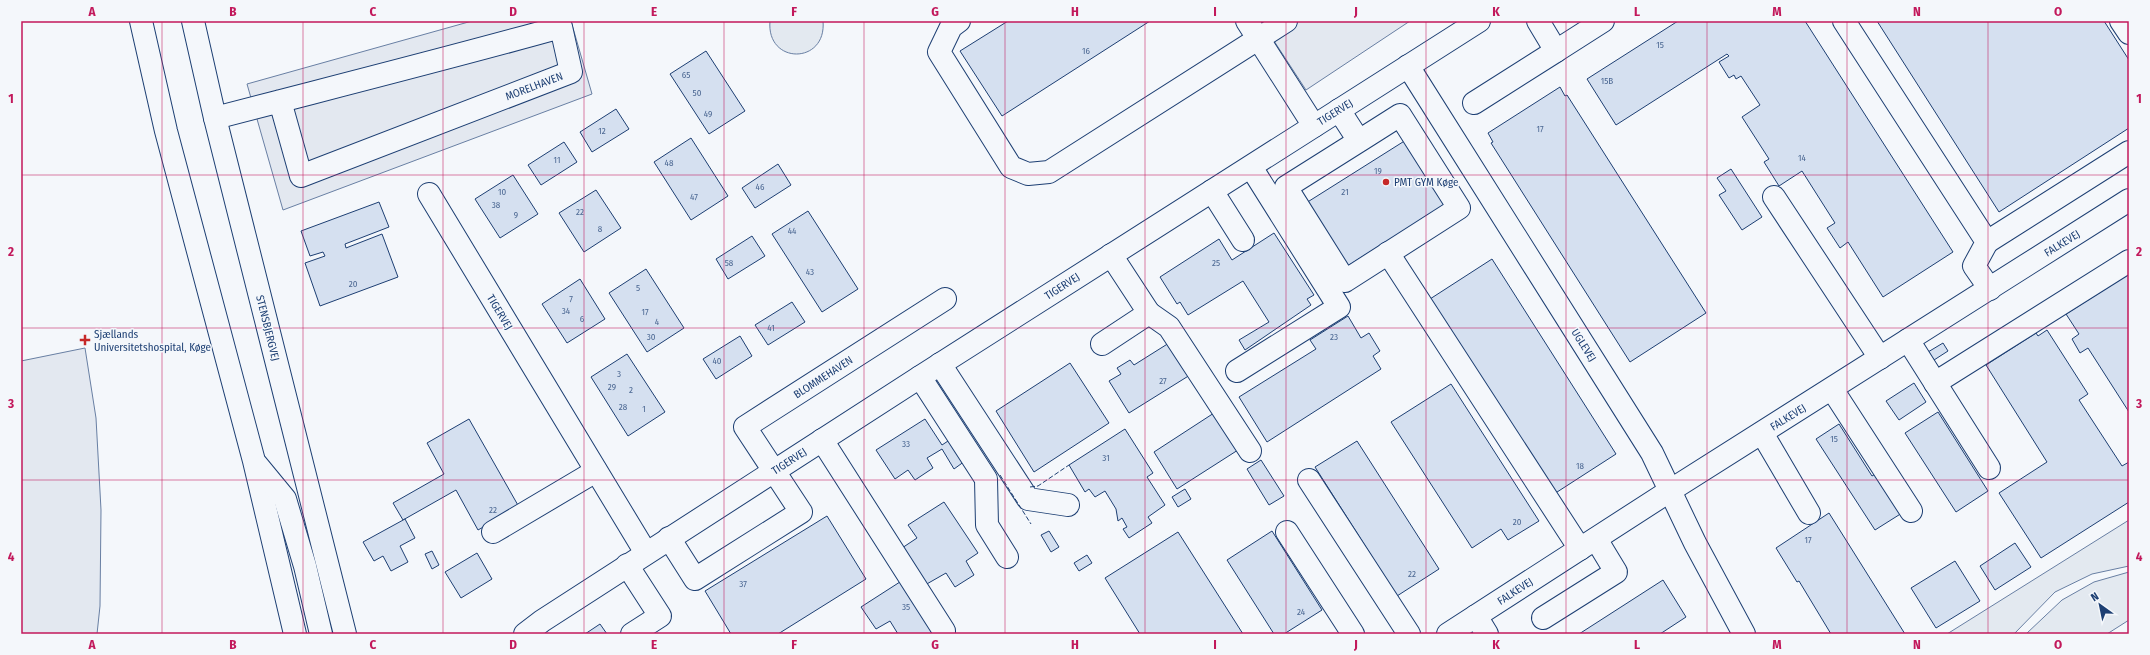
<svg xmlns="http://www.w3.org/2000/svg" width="2150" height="655" font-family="'Fira Sans Condensed',sans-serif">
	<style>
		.green { fill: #e3e9f0; stroke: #687fa3 }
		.parking { fill: #e3e8f0; stroke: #687fa3 }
		.building { fill: #d5e0f0; stroke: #1d3f73 }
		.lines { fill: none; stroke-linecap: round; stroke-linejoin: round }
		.minor-casing { stroke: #1d3f73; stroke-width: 24 }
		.minor { stroke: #f4f7fb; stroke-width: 22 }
		.fence { stroke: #1d3f73; stroke-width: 1; stroke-dasharray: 5 2; stroke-linecap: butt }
		.grid { fill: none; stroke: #c2185b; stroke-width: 1; stroke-opacity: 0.55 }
		.poi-dot { fill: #c62828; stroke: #f4f7fb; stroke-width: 1.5 }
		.labels { text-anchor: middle; stroke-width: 3; stroke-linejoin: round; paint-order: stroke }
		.number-label { font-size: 9px; fill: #4b6792 }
		.street-label { font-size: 11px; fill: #1d3f73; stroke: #f4f7fb }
		.poi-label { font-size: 11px; fill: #1d3f73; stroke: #f4f7fb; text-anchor: start }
		.neatline { fill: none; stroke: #c2185b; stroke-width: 1.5 }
		.grid-label { font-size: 13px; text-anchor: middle; font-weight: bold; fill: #c2185b }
	</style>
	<rect width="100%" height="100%" fill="#f4f7fb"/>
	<g class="green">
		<path d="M770,21H823C827,65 766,65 770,21Z"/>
		<polygon points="2129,520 2129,566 2092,574 2055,592 2014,634 1947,634"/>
		<polygon points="2129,572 2129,620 2107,634 2026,634 2062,600 2094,582"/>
	</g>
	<g class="parking">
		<polygon points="472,21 571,21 592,94 283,210 247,84"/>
		<polygon points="1261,21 1410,21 1306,90"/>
		<polygon points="85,348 96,418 101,510 100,606 97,634 21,634 21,361"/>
	</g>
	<g class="building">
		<polygon points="1008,21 1150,21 1002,116 960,51"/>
		<polygon points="1678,21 1805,21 1953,252 1883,297 1848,242 1840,248 1827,228 1835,223 1802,171 1779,186 1764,162 1769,159 1742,117 1760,105 1741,76 1736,79 1734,75 1729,78 1719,62 1729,56 1727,54 1616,125 1587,79"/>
		<polygon points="1877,21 2104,21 2129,60 2129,128 1999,212"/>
		<polygon points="706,51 745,111 709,134 670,74"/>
		<polygon points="1560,87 1565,96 1567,95 1706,313 1630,362 1491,143 1493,142 1488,133"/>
		<polygon points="616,109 629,129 592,152 580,132"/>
		<polygon points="691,138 728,196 691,220 654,162"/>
		<polygon points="1406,140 1446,204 1346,267 1306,203"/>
		<polygon points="564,142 577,162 541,185 528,165"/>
		<polygon points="778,164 791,185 755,208 742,188"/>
		<polygon points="1731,169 1762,217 1742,230 1719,195 1726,191 1717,178"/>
		<polygon points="513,175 538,214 500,238 475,199"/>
		<polygon points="596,190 621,228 584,252 559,213"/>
		<polygon points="379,202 389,227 345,244 346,248 382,234 398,277 320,306 305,263 325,256 323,252 310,256 301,231"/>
		<polygon points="808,211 858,289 822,312 772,234"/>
		<polygon points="1274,233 1314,295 1307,299 1311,305 1245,350 1239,340 1269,322 1243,281 1188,315 1180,302 1177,304 1160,277 1219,239 1232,260"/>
		<polygon points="752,236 765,256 728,279 716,259"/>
		<polygon points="1492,259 1616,454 1554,494 1430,299"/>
		<polygon points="646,269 684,328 647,352 609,293"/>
		<polygon points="2129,274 2129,412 2088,348 2080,353 2072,339 2079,334 2066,314"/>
		<polygon points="580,279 605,319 567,343 542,304"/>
		<polygon points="792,302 805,322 768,345 755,325"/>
		<polygon points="1348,316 1361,338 1369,333 1380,351 1373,356 1381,369 1267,442 1239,397 1316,349 1310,340"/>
		<polygon points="2047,330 2088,394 2079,400 2122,466 2129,462 2129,502 2041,558 1999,493 2047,462 1986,365 2036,333 2038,336"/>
		<polygon points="740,336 752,356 716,379 703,359"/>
		<polygon points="1169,343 1190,375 1129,413 1109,381 1121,374 1117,368 1130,360 1134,365"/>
		<polygon points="1943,343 1948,351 1934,360 1928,352"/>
		<polygon points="627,354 665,412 628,436 591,377"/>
		<polygon points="1070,363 1109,423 1034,472 996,411"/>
		<polygon points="1914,383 1926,402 1899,420 1886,401"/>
		<polygon points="1451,384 1539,521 1508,540 1501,529 1472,548 1391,422"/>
		<polygon points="1938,412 1988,491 1956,512 1905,433"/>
		<polygon points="1214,413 1238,450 1177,489 1154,452"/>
		<polygon points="469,419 519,507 478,530 456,490 403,520 393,503 444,474 427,443"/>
		<polygon points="925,419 942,445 951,439 965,461 954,469 942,449 927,458 933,468 915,480 908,470 895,479 876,450"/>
		<polygon points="1839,424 1872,476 1877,473 1902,513 1875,530 1816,439"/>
		<polygon points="1125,429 1153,473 1147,477 1165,505 1148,517 1152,523 1129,538 1123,529 1127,527 1122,518 1118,521 1116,509 1105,491 1095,497 1089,489 1085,492 1069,465"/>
		<polygon points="1357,441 1439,569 1397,596 1315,467"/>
		<polygon points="1261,460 1284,496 1269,505 1247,469"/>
		<polygon points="1185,489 1191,499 1178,507 1172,497"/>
		<polygon points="944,502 978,553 966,561 974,575 955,587 946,573 925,585 902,548 917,538 908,525"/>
		<polygon points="1829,513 1905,634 1831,634 1799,581 1797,582 1776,548"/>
		<polygon points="827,516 866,579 778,634 731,634 705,591"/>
		<polygon points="405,519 415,538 400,546 408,562 391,571 383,556 374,561 363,542"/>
		<polygon points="1049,531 1059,547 1051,552 1041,535"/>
		<polygon points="1272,531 1322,610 1284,634 1274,634 1227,560"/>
		<polygon points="1178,532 1243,634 1140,634 1105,578"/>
		<polygon points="2015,543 2031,567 1995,590 1980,566"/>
		<polygon points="432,551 439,565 432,569 425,554"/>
		<polygon points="477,553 492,579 461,598 445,572"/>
		<polygon points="1087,555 1092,563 1079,571 1074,563"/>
		<polygon points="1955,561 1980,601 1936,628 1911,588"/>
		<polygon points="903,580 937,634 898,634 890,621 876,629 861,607"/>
		<polygon points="1663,580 1686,617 1660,634 1579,634"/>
		<polygon points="600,624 607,634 585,634"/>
	</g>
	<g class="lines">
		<g class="minor-casing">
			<g id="minor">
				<polyline points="141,21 166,131 254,461 295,634"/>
				<polyline points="193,21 215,118 345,634"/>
				<polyline points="959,21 951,27 939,52 1011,167 1028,174 1049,172 1286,21"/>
				<polyline points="1247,21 1314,126"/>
				<polyline points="1844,21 1987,242 1974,266 1990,289"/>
				<polyline points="2121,21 2129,33"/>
				<polyline points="1556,51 1603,21"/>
				<polyline points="1408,66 1652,453 1695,543 1744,634"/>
				<polyline points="1474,103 1556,51 1538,21"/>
				<polyline points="1339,110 1359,141 1286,187 1345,281 1459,208 1400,115 1359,141"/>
				<path d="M215,118C330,88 446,59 561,27L571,72L301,176L280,101"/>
				<polyline points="1212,191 1243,240"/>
				<polyline points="429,194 646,553"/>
				<polyline points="1774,197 1880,358"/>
				<polyline points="1987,242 2129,152"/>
				<polyline points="1388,253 1580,549"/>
				<polyline points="1149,313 1169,327 1250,451"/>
				<polyline points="1908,340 1989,468"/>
				<polyline points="1102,344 1149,313 1111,255"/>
				<polyline points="940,364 1028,499 1068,505"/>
				<polyline points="1237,371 1339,307 1251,167"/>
				<polyline points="920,377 986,479 987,525 1007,557"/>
				<polyline points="1935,383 2129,261"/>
				<polyline points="1832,389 1911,511"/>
				<polyline points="1762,433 1809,513"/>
				<polyline points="822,440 944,631"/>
				<polyline points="257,465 285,499 305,566 321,634"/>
				<polyline points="1309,480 1409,634"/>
				<polyline points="493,532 596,471"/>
				<polyline points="1287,532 1353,634"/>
				<polyline points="669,538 695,579 801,512 745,427 945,299"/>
				<polyline points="627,565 660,616 632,634"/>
				<polyline points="1476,616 1487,634"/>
				<polyline points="1543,618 1616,572 1596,539"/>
				<polyline points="525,634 542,621 920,377 1479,21"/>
				<polyline points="1448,634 1671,490 2129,200"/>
			</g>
		</g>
		<use href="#minor" class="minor"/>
		<g class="fence">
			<polyline points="1000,475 1031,524"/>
			<polyline points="1030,487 1038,486 1069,465"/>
		</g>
	</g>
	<path class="grid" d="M162,21V634M303,21V634M443,21V634M584,21V634M724,21V634M864,21V634M1005,21V634M1145,21V634M1286,21V634M1426,21V634M1566,21V634M1707,21V634M1847,21V634M1988,21V634M21,175H2129M21,328H2129M21,480H2129"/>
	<g class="poi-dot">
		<circle cx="1386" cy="182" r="4"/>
		<path d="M83 334h4v4h4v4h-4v4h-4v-4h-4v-4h4z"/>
	</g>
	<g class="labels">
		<g class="number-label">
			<text x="1660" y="48">15</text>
			<text x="1086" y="54">16</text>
			<text x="686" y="78">65</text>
			<text x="1607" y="84">15B</text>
			<text x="697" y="96">50</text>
			<text x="708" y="117">49</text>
			<text x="1540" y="132">17</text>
			<text x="602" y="134">12</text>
			<text x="1802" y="161">14</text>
			<text x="557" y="163">11</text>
			<text x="669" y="166">48</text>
			<text x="1378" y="174">19</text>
			<text x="760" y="190">46</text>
			<text x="502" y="195">10</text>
			<text x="1345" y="195">21</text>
			<text x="694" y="200">47</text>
			<text x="496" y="208">38</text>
			<text x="580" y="215">22</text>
			<text x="516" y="218">9</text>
			<text x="600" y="232">8</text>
			<text x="792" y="234">44</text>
			<text x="729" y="266">58</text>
			<text x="1216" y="266">25</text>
			<text x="810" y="275">43</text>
			<text x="353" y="287">20</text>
			<text x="638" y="291">5</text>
			<text x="571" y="302">7</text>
			<text x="566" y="314">34</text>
			<text x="645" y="315">17</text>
			<text x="582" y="322">6</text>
			<text x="657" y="325">4</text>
			<text x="771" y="331">41</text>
			<text x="651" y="340">30</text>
			<text x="1334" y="340">23</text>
			<text x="717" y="364">40</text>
			<text x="619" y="377">3</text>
			<text x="1163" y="384">27</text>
			<text x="612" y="390">29</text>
			<text x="631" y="393">2</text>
			<text x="623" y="410">28</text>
			<text x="644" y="412">1</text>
			<text x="1834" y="442">15</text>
			<text x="906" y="447">33</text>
			<text x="1106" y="461">31</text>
			<text x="1580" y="469">18</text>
			<text x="493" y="513">22</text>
			<text x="1517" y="525">20</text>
			<text x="1808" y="543">17</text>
			<text x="1412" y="577">22</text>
			<text x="743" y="587">37</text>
			<text x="906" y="610">35</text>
			<text x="1301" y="615">24</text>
		</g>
		<g class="street-label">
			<text transform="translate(534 86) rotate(-21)" y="4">MORELHAVEN</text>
			<text transform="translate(1335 112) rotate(-32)" y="4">TIGERVEJ</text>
			<text transform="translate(2062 243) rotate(-32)" y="4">FALKEVEJ</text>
			<text transform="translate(1062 286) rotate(-33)" y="4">TIGERVEJ</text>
			<text transform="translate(500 312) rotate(59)" y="4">TIGERVEJ</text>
			<text transform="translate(268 328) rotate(76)" y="4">STENSBJERGVEJ</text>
			<text transform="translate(1584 345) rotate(58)" y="4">UGLEVEJ</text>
			<text transform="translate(823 377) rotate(-33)" y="4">BLOMMEHAVEN</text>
			<text transform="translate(1788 417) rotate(-32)" y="4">FALKEVEJ</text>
			<text transform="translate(789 461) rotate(-33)" y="4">TIGERVEJ</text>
			<text transform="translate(1515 591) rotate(-33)" y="4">FALKEVEJ</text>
		</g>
		<g class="poi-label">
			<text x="1394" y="186">PMT GYM Køge</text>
			<text x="94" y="338">Sjællands<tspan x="94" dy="13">Universitetshospital, Køge</tspan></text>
		</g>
	</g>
	<rect width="2150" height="655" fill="none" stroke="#f4f7fb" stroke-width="44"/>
	<g transform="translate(2100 605) rotate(327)" stroke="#f4f7fb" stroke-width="3" paint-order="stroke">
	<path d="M0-3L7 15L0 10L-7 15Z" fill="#1d3f73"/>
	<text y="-6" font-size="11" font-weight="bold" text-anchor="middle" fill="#1d3f73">N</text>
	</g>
	<rect x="22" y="22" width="2106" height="611" class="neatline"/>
	<g class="grid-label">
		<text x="92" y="16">A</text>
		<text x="233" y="16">B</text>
		<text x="373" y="16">C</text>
		<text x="513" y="16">D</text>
		<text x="654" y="16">E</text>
		<text x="794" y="16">F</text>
		<text x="935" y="16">G</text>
		<text x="1075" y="16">H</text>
		<text x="1215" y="16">I</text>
		<text x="1356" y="16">J</text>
		<text x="1496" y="16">K</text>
		<text x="1637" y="16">L</text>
		<text x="1777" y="16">M</text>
		<text x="1917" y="16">N</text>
		<text x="2058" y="16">O</text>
		<text x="11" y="103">1</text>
		<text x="2139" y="103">1</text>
		<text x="11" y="256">2</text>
		<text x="2139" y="256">2</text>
		<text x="11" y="408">3</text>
		<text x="2139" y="408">3</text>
		<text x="11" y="561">4</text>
		<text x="2139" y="561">4</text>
		<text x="92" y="649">A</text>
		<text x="233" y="649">B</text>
		<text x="373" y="649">C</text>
		<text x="513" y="649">D</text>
		<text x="654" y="649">E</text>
		<text x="794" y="649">F</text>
		<text x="935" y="649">G</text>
		<text x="1075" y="649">H</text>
		<text x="1215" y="649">I</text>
		<text x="1356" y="649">J</text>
		<text x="1496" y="649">K</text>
		<text x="1637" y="649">L</text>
		<text x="1777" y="649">M</text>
		<text x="1917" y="649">N</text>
		<text x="2058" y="649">O</text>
	</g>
</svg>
